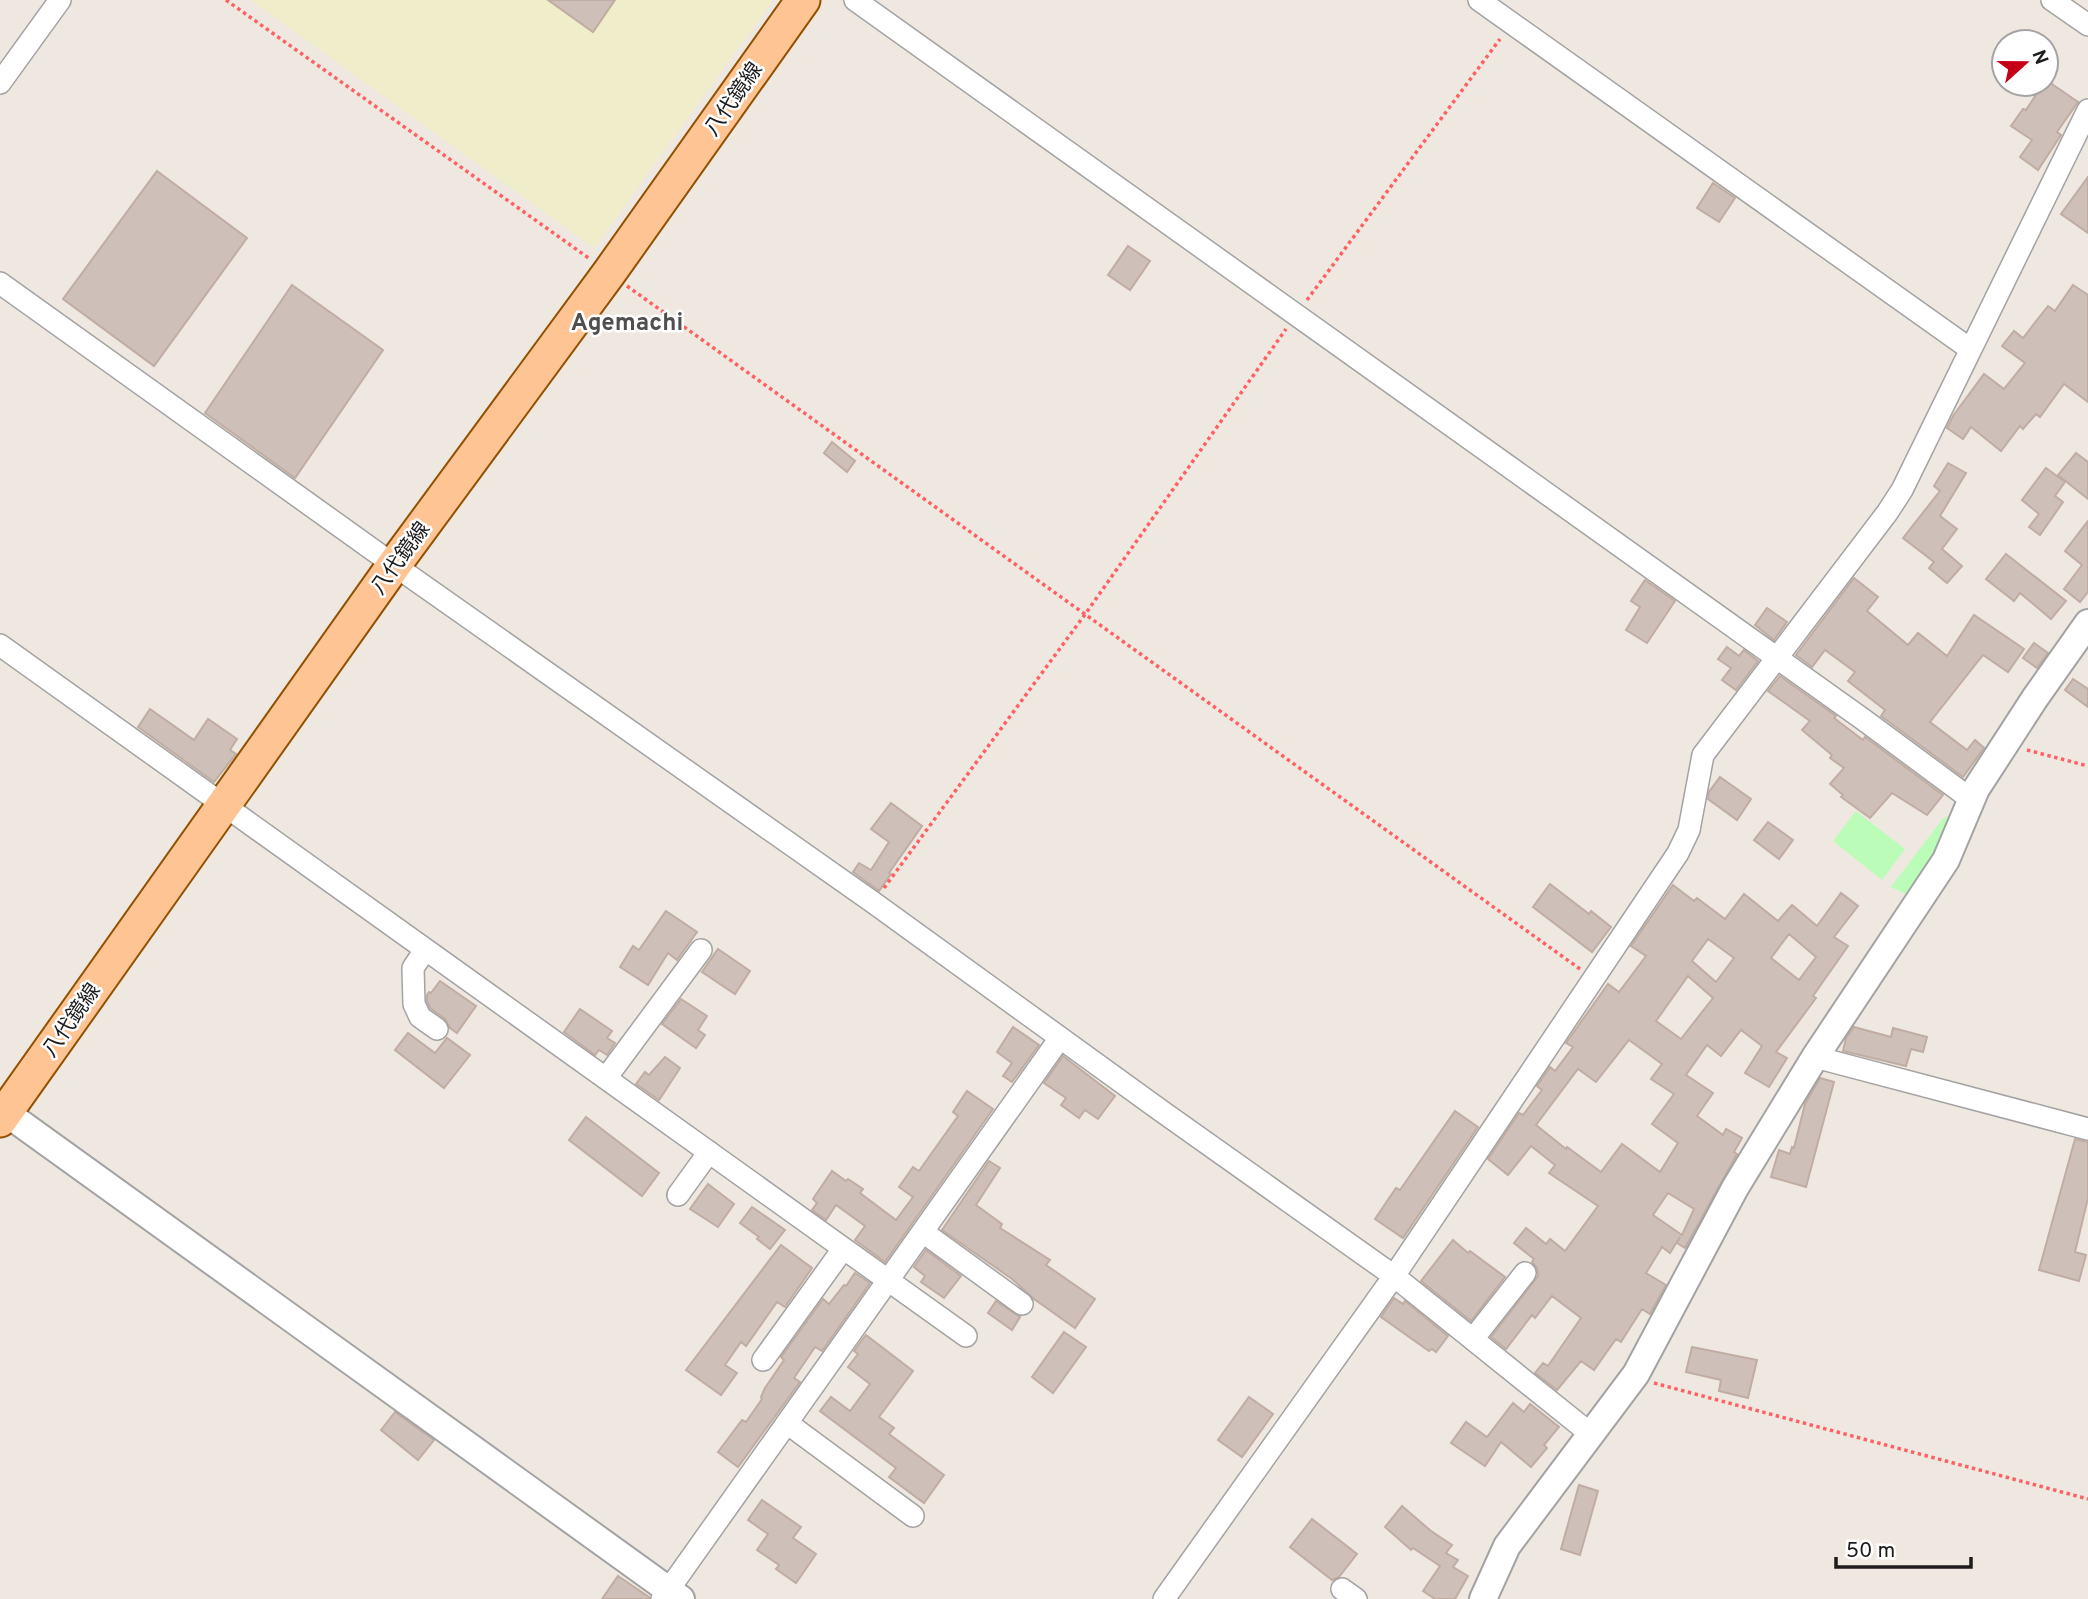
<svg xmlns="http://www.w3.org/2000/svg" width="2088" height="1599" font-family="Overpass,'Noto Sans JP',sans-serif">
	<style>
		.farmland { fill: #efedca }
		.park { fill: #bbfdb8 }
		.building { fill: #cec0b9; stroke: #c1aca2; stroke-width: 2; fill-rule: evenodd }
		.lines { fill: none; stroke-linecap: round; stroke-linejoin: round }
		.minor-casing { stroke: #a3a3a3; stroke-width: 24 }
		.tertiary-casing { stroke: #a3a3a3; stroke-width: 30 }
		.primary-casing { stroke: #935100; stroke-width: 37 }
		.path { stroke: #ff6064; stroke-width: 3.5; stroke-dasharray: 3.5 3.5; stroke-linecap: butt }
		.minor { stroke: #fff; stroke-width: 21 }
		.tertiary { stroke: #fff; stroke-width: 26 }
		.primary { stroke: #ffc494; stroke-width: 33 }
		.labels { text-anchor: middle; stroke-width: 5; stroke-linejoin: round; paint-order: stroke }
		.street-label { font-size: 21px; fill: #1c1c1c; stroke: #fff }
		.quarter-label { font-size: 24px; font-weight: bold; fill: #4f4f4f; stroke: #fff }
	</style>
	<rect width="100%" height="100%" fill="#eee8e0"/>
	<polygon class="farmland" points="251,0 773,0 594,248"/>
	<g class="park">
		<polygon points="1856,811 1905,849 1882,880 1833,841"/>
		<polygon points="1944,817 1953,819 1912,897 1891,887"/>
	</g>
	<g class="building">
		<polygon points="548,0 615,0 593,32"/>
		<polygon points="2046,80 2078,102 2057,132 2061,135 2038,170 2020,157 2032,140 2011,126 2023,109 2026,110 2043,84 2046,84"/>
		<polygon points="157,171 247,238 154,366 63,299"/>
		<polygon points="2088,177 2088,233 2061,214"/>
		<polygon points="1713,183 1735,198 1719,222 1697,208"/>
		<polygon points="1128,246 1150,261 1130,290 1108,275"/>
		<polygon points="292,285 383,350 295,478 205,413"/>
		<polygon points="2073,285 2088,295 2088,402 2064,384 2040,417 2036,414 2023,429 2020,426 2001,451 1971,427 1963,439 1947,428 1953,416 1984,374 2004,389 2025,363 2002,346 2014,331 2023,338 2048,306 2055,311"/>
		<polygon points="832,442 855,461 847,472 824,453"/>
		<polygon points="2076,453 2088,462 2088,499 2058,475"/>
		<polygon points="1948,463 1966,473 1940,516 1957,529 1942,549 1962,566 1947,583 1929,568 1934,562 1903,538 1940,491 1934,486"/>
		<polygon points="2046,468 2065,482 2055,496 2063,502 2040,535 2029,527 2039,514 2022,500"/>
		<polygon points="2088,521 2088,592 2080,602 2064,589 2082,565 2065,551"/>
		<polygon points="2006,554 2066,601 2051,619 2020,593 2014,601 1986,579"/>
		<polygon points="1854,578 1878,597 1867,611 1908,645 1918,633 1947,656 1974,615 2024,649 2008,672 1983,655 1930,722 1967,750 1975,740 1984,748 1963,777 1881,716 1885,710 1848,681 1855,672 1825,650 1812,667 1796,655"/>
		<polygon points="1645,580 1675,601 1647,643 1626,630 1640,607 1631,601"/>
		<polygon points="1767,608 1787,622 1774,640 1755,625"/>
		<polygon points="2034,643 2048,653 2037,668 2023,658"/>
		<polygon points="1727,647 1739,656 1744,650 1758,661 1736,690 1722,680 1731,668 1718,659"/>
		<polygon points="1780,676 1836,716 1834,718 1863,740 1865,737 1943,795 1927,815 1892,793 1870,818 1841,797 1843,795 1830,784 1844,768 1830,758 1832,755 1802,730 1810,721 1768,691"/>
		<polygon points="2073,679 2088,689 2088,707 2065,690"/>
		<polygon points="150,709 194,740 208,719 237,739 230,750 236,754 214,782 138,727"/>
		<polygon points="1720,777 1751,799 1737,820 1708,799 1709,792"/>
		<polygon points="891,803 922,826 889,873 891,874 879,891 853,872 859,863 871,870 889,842 871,829"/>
		<polygon points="1768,822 1793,840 1779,859 1754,840"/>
		<polygon points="1550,884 1589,914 1591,911 1611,927 1592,952 1533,907"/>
		<path d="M1673,885L1694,901L1697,898L1725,919L1744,894L1778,921L1792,905L1817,926L1841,893L1858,906L1834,937L1848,946L1813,996L1816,998L1776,1052L1787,1058L1769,1087L1745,1073L1762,1046L1741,1030L1721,1056L1707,1045L1686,1075L1713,1093L1697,1116L1723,1135L1726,1129L1742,1138L1734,1152L1737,1154L1685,1248L1677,1243L1680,1237L1670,1253L1662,1247L1646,1273L1666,1285L1650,1314L1642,1309L1621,1342L1616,1339L1594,1370L1581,1361L1557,1390L1535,1373L1543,1363L1548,1366L1581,1318L1552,1296L1535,1318L1532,1315L1506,1349L1491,1337L1538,1276L1537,1268L1532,1262L1534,1259L1514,1243L1526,1228L1546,1244L1550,1239L1565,1251L1598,1206L1549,1173L1555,1165L1531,1146L1508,1175L1488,1159L1519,1113L1523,1115L1542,1090L1537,1086L1550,1067L1555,1071L1573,1047L1566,1043L1608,984L1619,992L1646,956L1631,946ZM1789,934L1816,957L1799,980L1771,958ZM1708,939L1734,958L1716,982L1692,961ZM1688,976L1713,998L1681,1039L1656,1021ZM1629,1040L1662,1064L1651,1079L1674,1094L1652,1124L1678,1143L1660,1172L1622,1144L1601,1172L1567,1147L1566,1149L1536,1125L1578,1069L1596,1082ZM1668,1193L1694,1209L1682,1235L1653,1215Z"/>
		<polygon points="666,911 697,932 677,960 668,953 648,985 620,967 633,946 639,950"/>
		<polygon points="718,949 750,971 735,994 702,972"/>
		<polygon points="440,981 476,1006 457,1033 450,1028 445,1019 430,1008 427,1001 427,995 429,992 431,993"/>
		<polygon points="681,999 707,1016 698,1030 705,1035 696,1048 662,1024"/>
		<polygon points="580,1009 612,1031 607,1038 615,1043 607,1055 599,1050 595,1055 564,1032"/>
		<polygon points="1013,1027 1039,1045 1012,1082 1003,1076 1012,1063 997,1052"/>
		<polygon points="1854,1027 1891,1037 1893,1028 1927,1037 1923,1052 1911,1049 1906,1066 1843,1051 1846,1038"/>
		<polygon points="408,1033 435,1053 447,1038 470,1055 444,1088 395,1050"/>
		<polygon points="1063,1056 1115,1096 1098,1119 1085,1110 1079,1118 1061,1105 1066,1098 1044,1083"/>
		<polygon points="665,1057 680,1068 659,1100 636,1084 645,1072 649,1075"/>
		<polygon points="1820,1078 1834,1082 1806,1187 1771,1177 1779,1150 1790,1154 1792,1147 1794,1148 1805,1104"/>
		<polygon points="967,1091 993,1109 885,1262 855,1240 865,1226 836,1205 826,1220 812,1210 817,1203 813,1199 832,1171 846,1181 848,1179 863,1189 860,1193 896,1220 913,1197 899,1187 913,1167 919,1171 958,1116 953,1112"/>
		<polygon points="1455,1111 1478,1127 1403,1238 1375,1219 1396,1188 1400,1190"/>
		<polygon points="586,1117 659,1173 642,1196 569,1140"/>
		<polygon points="2075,1139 2088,1142 2088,1198 2075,1252 2086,1255 2079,1281 2039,1270"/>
		<polygon points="989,1161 1000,1168 976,1205 1002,1224 1000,1228 1050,1260 1046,1265 1095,1299 1075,1328 1034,1299 1012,1279 942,1230"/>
		<polygon points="708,1184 734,1204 718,1227 690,1209"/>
		<polygon points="752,1207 785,1230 770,1249 757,1239 759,1237 740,1223"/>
		<polygon points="1453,1240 1468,1253 1470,1251 1505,1277 1471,1321 1421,1281"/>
		<polygon points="781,1245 812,1268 785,1307 777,1302 746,1346 741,1342 725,1365 737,1373 721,1395 686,1370"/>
		<polygon points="926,1250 961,1276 944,1298 921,1282 925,1276 914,1267"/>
		<polygon points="855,1273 870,1283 822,1351 815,1347 794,1378 800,1382 738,1467 718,1452 742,1420 746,1422 762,1399 761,1397 765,1388 784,1360 781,1357 823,1299 829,1304 844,1285 846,1286"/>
		<polygon points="1394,1298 1403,1304 1405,1301 1448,1336 1436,1352 1432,1349 1429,1351 1381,1317"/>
		<polygon points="996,1301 1020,1317 1012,1330 988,1313"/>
		<polygon points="1064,1332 1086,1347 1053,1393 1032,1377"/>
		<polygon points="866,1335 913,1371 879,1417 894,1428 889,1434 944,1475 924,1503 889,1477 896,1468 820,1411 831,1397 850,1411 870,1384 848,1367 858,1354 854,1351"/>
		<polygon points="1692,1347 1757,1360 1748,1398 1719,1391 1721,1380 1686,1372"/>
		<polygon points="1249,1397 1273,1414 1242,1457 1218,1440"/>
		<polygon points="1513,1403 1524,1412 1530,1404 1559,1427 1544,1445 1547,1448 1531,1467 1501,1442 1485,1466 1451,1443 1466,1422 1487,1437"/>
		<polygon points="395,1412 434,1440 418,1460 381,1430"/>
		<polygon points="1579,1485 1598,1491 1580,1555 1561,1549"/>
		<polygon points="762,1500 801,1527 793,1538 816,1554 796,1583 776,1569 779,1565 757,1550 768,1534 748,1520"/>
		<polygon points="1402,1506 1431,1531 1452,1545 1446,1553 1458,1560 1453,1567 1468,1576 1455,1599 1435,1599 1423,1591 1440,1566 1413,1548 1411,1550 1385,1527"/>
		<polygon points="1312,1519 1357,1554 1339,1577 1332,1580 1290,1547"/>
		<polygon points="618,1576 649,1597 649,1599 602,1599"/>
	</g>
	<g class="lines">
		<g class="minor-casing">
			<g id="minor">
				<polyline points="855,0 1864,720 1972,800"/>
				<polyline points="1479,0 1970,349"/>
				<polyline points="2052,0 2088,25"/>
				<polyline points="0,83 60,0"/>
				<polyline points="0,283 394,565 874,903 1160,1110 1394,1276 1592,1435"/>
				<polyline points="0,645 966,1336"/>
				<polyline points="425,950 413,968 414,1004 420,1017 437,1029"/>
				<polyline points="1815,1057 2088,1129"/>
				<polyline points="606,1078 701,950"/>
				<polyline points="678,1195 709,1152"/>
				<polyline points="923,1232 1022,1304"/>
				<polyline points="1473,1339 1525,1273"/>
				<polyline points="763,1360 843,1249"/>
				<polyline points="787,1423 913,1516"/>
				<polyline points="1342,1589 1356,1599"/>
				<polyline points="662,1599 1060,1038"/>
				<polyline points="1164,1599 1394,1276 1678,853 1689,830 1703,755 1887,513 1902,490 2088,110"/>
			</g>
		</g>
		<g class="tertiary-casing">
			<g id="tertiary">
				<polyline points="5,1112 681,1599"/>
				<polyline points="1483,1599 1507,1546 1636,1374 1735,1188 1815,1057 1946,860 1976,789 2035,698 2088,623"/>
			</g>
		</g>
		<g class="primary-casing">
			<polyline id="primary" points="0,1120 394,565 609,273 803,0"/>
		</g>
		<g class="path">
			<polyline points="226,0 590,259"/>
			<polyline points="627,286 1580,969"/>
			<polyline points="1307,300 1500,39"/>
			<polyline points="2027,750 2088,766"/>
			<polyline points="884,888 1086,613 1286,329"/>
			<polyline points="1654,1383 2088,1499"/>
		</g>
		<use href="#minor" class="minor"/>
		<use href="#tertiary" class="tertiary"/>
		<use href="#primary" class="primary"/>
	</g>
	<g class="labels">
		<g class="street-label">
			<text transform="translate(733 99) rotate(-55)" y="7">八代鏡線</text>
			<text transform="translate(400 558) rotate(-54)" y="7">八代鏡線</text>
			<text transform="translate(71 1020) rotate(-55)" y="7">八代鏡線</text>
		</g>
		<g class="quarter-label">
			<text x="627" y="330">Agemachi</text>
		</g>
	</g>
	<g transform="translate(2025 63) rotate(69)"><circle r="33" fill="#ffffff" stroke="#a4a4a4" stroke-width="2"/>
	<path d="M0-5L12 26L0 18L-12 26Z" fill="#c70018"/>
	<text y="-10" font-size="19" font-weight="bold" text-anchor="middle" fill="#1c1c1c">N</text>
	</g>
	<path d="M1836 1557v10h135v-10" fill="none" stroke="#1c1c1c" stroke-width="3.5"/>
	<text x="1846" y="1557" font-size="21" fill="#1c1c1c" stroke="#ffffff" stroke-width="5" paint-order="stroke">50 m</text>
</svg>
